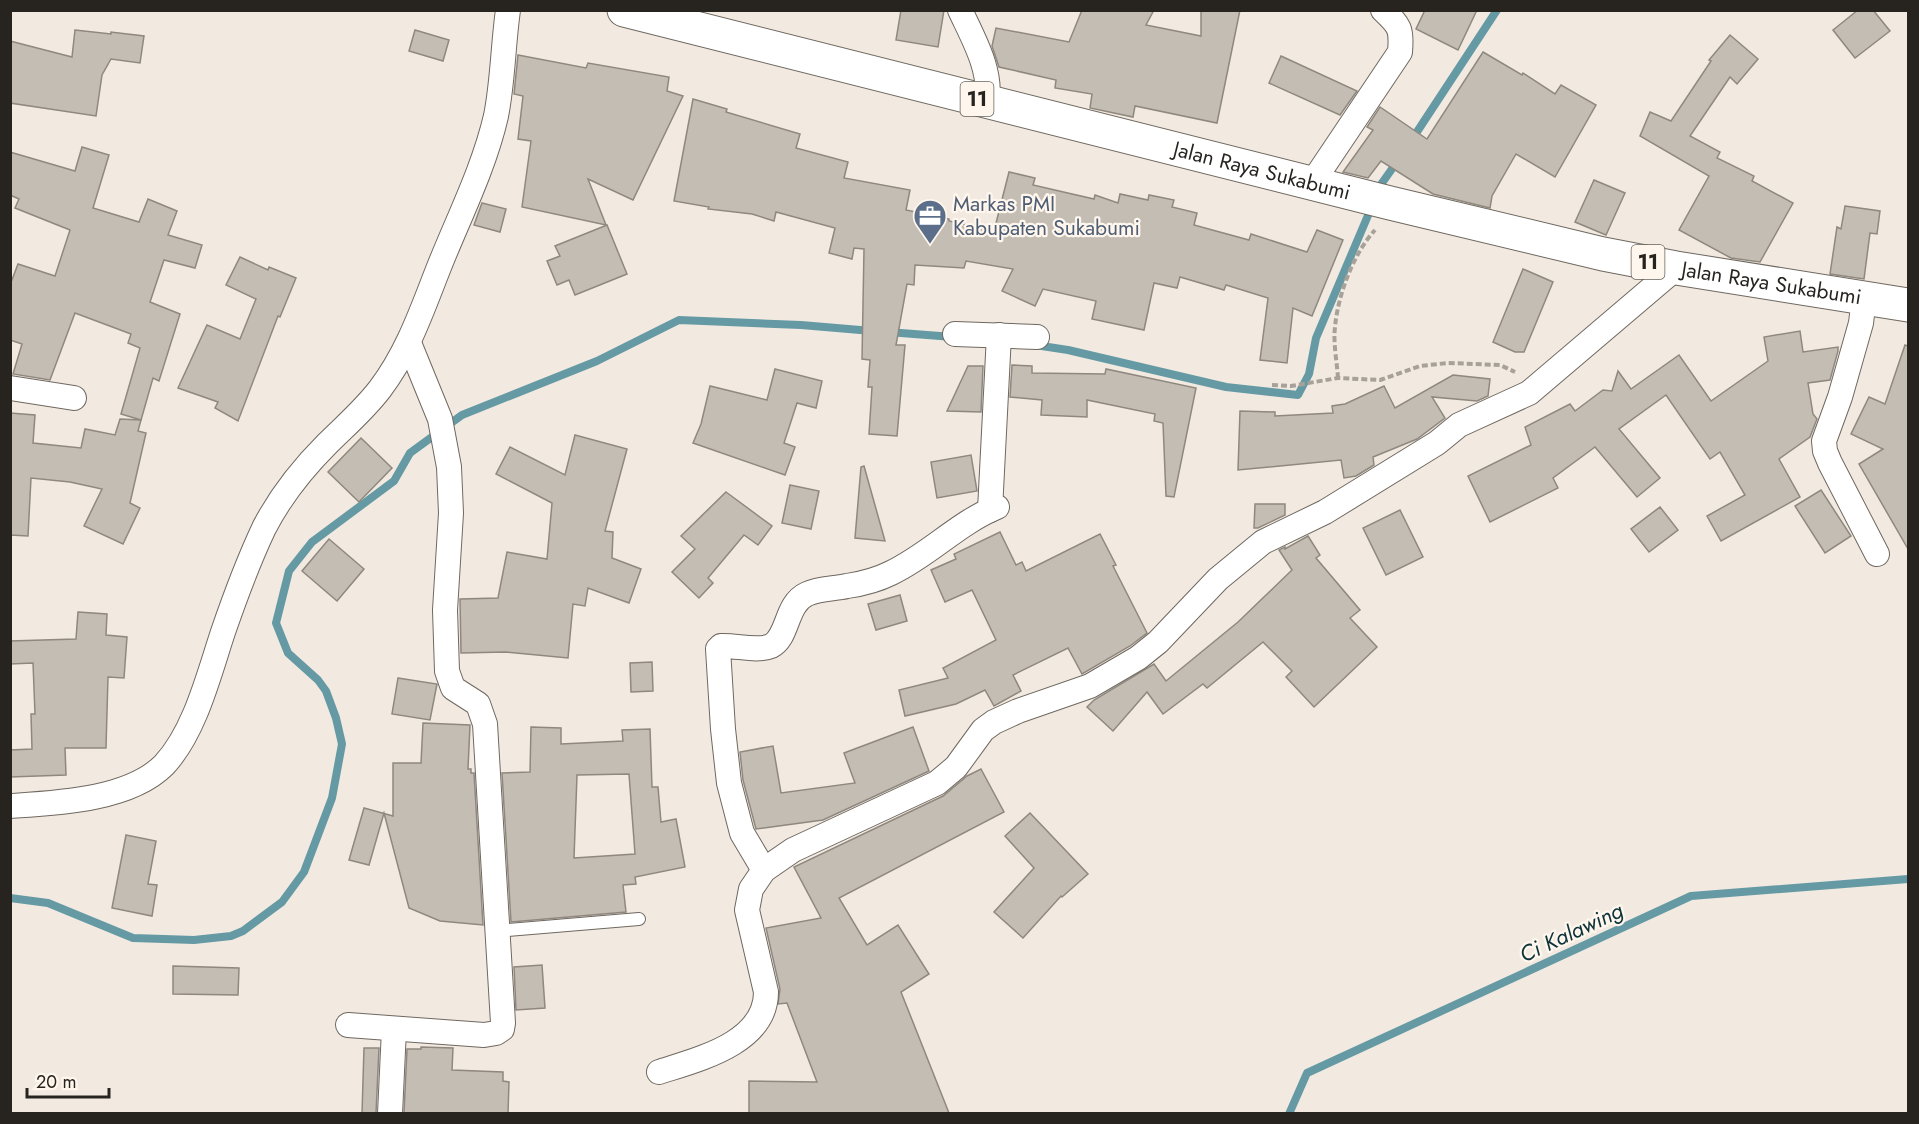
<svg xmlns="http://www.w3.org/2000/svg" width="1919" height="1124" font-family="Jost,sans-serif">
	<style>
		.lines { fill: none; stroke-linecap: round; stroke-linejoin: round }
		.stream { stroke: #659aa5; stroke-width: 8 }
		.building { fill: #c4bdb3; stroke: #8f887f; stroke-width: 1.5; fill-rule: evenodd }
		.service-casing { stroke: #6f6860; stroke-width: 14 }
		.minor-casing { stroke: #6f6860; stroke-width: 26 }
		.trunk-casing { stroke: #6f6860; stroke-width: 35 }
		.path { stroke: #a7a199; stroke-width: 4; stroke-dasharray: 6 3; stroke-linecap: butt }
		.service { stroke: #fff; stroke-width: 12 }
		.minor { stroke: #fff; stroke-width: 24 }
		.trunk { stroke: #fff; stroke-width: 33 }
		.labels { text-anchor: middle; stroke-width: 4.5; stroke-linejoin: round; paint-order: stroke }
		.shield { fill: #fff7ed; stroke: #68635e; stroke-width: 1.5 }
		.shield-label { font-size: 20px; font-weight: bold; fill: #272420 }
		.street-label { font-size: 21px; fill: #272420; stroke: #fff7ed }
		.service-label { font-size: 21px; fill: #4e5e75; stroke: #fff7ed; text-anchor: start }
		.water-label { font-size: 22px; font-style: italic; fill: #0c333a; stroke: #fff7ed }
	</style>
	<rect width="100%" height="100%" fill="#f2eae0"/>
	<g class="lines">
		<g class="stream">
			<polyline points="1411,141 1497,10"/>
			<polyline points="1377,194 1382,183 1399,159"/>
			<polyline points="888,332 953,337"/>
			<polyline points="1035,345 1068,350 1226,387 1298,395 1309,374 1316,338 1372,206"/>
			<polyline points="10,898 48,903 133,938 194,940 231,936 243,931 282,902 304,872 332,798 342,744 336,718 326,691 318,680 288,653 276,623 289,571 312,542 394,481 410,453 462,415 597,361 679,320 801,325 872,331"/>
			<polyline points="1289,1114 1307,1073 1691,896 1908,879"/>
		</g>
	</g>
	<g class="building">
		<polygon points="901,10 944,10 938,47 896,40"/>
		<polygon points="1082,10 1154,10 1146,25 1201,36 1201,10 1240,10 1217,123 1135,106 1133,117 1090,108 1092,94 1055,88 1056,80 999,67 992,46 996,28 1069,42"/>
		<polygon points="1425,10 1477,10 1458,50 1416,29"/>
		<polygon points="1858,10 1873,10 1890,31 1855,58 1833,30"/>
		<polygon points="75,30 111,34 111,32 144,36 140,63 111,59 102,75 96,116 10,103 10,41 72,57"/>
		<polygon points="415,30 449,40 443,61 409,51"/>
		<polygon points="1730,35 1758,59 1737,84 1730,77 1690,136 1720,152 1717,158 1754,176 1752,181 1793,203 1760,262 1731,258 1679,230 1709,176 1640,136 1650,112 1671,121 1711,61 1709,60"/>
		<polygon points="1483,52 1522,75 1523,73 1555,94 1561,85 1596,105 1555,177 1516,154 1492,196 1490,208 1433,194 1381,161 1368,178 1343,172 1373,130 1367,127 1380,107 1427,139"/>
		<polygon points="518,55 586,68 588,63 669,77 667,91 683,96 633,200 588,179 606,225 522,207 531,141 518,139 523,96 514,94"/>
		<polygon points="1281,56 1357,91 1340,115 1269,83"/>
		<polygon points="693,99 727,109 726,112 800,134 796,148 848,162 844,178 910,190 906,210 949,219 949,221 994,231 1009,172 1035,178 1033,185 1094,199 1095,195 1118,203 1120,194 1148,200 1149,195 1174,200 1172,207 1197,213 1194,225 1249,240 1251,234 1307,252 1317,230 1343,240 1312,316 1293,308 1287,363 1260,360 1268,298 1226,285 1224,290 1180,277 1177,288 1154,283 1144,330 1092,319 1096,301 1043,289 1035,306 1002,291 1013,269 966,261 964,268 915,265 914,285 907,284 896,345 905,345 897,436 869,434 872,387 868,387 870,360 862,359 864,249 854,248 852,259 829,253 835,228 776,212 774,221 752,214 708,209 709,207 674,201"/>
		<polygon points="82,147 109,155 93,208 139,222 148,199 177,211 168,235 202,245 195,268 164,260 150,302 180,314 159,381 153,378 141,420 121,414 140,348 128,343 131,334 75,313 50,380 13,374 22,344 10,340 10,285 18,264 55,276 70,230 15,208 19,199 10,195 10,152 75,171"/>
		<polygon points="1594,180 1625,193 1606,235 1575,222"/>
		<polygon points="482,203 506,209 500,232 474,225"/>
		<polygon points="1845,206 1880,211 1877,234 1870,233 1864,279 1830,274 1837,227 1841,229"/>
		<polygon points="607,225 627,274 575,295 569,280 557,285 547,261 560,256 555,246"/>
		<polygon points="240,257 268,270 269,267 296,278 280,317 278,316 238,421 215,408 218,402 178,388 207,325 240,339 256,299 226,285"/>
		<polygon points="1523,269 1553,282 1524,352 1515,352 1493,342"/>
		<polygon points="1800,331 1803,352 1838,347 1838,351 1830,380 1808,383 1813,414 1817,419 1810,437 1779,459 1800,497 1721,541 1707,516 1745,495 1720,452 1710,459 1666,395 1619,429 1660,478 1637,497 1595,447 1553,478 1558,488 1490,522 1468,476 1531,445 1525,427 1570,404 1575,411 1603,390 1612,391 1618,371 1631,389 1679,355 1711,401 1768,361 1764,337"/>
		<polygon points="1905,345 1908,346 1908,549 1859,464 1883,449 1851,434 1869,397 1885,404"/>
		<polygon points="1012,365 1032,366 1032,373 1105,374 1106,369 1196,388 1174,497 1166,496 1163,423 1154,421 1155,414 1087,400 1087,417 1041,415 1042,400 1010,397"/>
		<polygon points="968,366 983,366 981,412 947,411"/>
		<polygon points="775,369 822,381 816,408 797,403 784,443 795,447 785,475 693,443 701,424 710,386 767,400"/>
		<polygon points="1453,375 1490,379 1488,396 1477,401 1432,397 1445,418 1417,439 1373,457 1374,465 1356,476 1344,478 1341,460 1238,470 1240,411 1275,412 1275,416 1333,413 1332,406 1345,404 1384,386 1395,408"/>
		<polygon points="10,413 35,415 33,443 81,448 85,429 115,435 120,419 141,420 138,431 146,433 130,503 140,508 123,544 84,526 102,489 70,482 31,478 28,536 10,535"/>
		<polygon points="575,435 627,449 605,531 613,532 612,558 641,569 629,603 588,588 585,606 573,604 568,658 506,652 461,653 460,599 498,598 507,552 547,559 552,503 496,474 510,447 565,475"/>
		<polygon points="361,438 392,468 359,502 328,472"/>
		<polygon points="971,455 977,491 937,498 931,462"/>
		<polygon points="864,466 885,541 855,538 861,467"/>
		<polygon points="790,485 819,491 811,529 782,523"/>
		<polygon points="1821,490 1851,536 1825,553 1795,506"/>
		<polygon points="726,492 772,526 758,545 744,535 708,578 713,583 699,598 672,572 695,549 681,536"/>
		<polygon points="1255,504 1285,504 1285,515 1258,528 1254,528"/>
		<polygon points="1660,507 1678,530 1649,552 1631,529"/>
		<polygon points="1400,510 1423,557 1386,575 1363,528"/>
		<polygon points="1000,532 1016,565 1022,562 1026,571 1100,534 1116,565 1113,566 1147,633 1130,646 1082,674 1068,648 1013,675 1021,691 994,706 985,690 956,704 905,716 899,690 948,678 943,668 996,640 972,590 945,602 931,570 956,559 954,554"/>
		<polygon points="1308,536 1320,555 1316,558 1360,610 1350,618 1377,647 1314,707 1286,677 1292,671 1263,642 1207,688 1203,684 1163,714 1147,692 1113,731 1087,707 1094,700 1154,664 1166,681 1238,622 1292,570 1279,550 1285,547 1285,549"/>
		<polygon points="329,539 364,569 337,601 302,571"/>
		<polygon points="900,595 907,621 876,630 868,604"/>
		<polygon points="78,612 107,614 106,635 127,637 124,678 108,677 106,748 65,748 66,775 10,777 10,750 32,749 31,714 35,714 33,663 10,664 10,641 76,639"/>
		<polygon points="652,662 653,691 631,692 630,663"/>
		<polygon points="398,678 437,684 430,720 392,714"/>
		<polygon points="423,723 470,725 468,769 471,769 471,773 474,773 483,925 440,921 409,908 384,813 369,865 349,860 364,808 393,816 393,763 421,763"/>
		<path d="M531,727L561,728V744L623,741L622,730L650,729L652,787H658L661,822L676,819L685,867L635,877L636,884L623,885L626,912L511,922L502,773L530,772ZM629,774L635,854L574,858L577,775Z"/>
		<polygon points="913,727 929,771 823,820 756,829 743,780 740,752 773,746 781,793 855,783 844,753"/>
		<polygon points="981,769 1004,812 839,898 867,945 898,925 929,974 901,992 949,1113 749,1113 749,1081 817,1082 787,1003 778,1004 780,989 766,928 821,918 794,867 943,796 967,776"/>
		<polygon points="1030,813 1088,874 1062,897 1061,896 1023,938 994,912 1034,868 1005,836"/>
		<polygon points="126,835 156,841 148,884 157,885 152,916 112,908"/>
		<polygon points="542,965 545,1008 516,1010 514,967"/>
		<polygon points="173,966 239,968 238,995 173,994"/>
		<polygon points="421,1047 453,1048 452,1070 503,1072 503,1081 509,1082 508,1113 404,1113 407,1049 421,1049"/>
		<polygon points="364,1048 379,1048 376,1113 362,1113"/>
	</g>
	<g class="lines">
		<g class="service-casing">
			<polyline id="service" points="497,931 639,919"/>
		</g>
		<g class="minor-casing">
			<g id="minor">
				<path d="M960,10C973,38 992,70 987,102"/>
				<path d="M1312,183L1400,52C1402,29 1400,26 1383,10"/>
				<polyline points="1864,298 1861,323 1840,397 1824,441 1825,451 1830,463 1877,554"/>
				<polyline points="955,334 1037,337"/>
				<polyline points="10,388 74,398"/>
				<polyline points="990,510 999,335"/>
				<path d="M10,806C57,803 129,800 164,765C195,732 209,674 223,632C235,597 248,562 264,528C280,497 302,469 327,444C345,426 364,410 380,389C408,352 422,310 439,267C459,217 484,168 496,116C503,81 503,45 508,10"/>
				<path d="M764,870L742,833L729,783L723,729L718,649L721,646C736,645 757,652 771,646C789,637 785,604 807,594C820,588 834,589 847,586C861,584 879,579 891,573C929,555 958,523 997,507"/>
				<polyline points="348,1025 484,1035 496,1033 502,1029 503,1023 485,724 478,704 453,688 447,671 445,610 451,513 449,467 440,419 409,343"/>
				<path d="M659,1072C699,1059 766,1043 766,992L747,910L751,889L764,870L793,850L937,783L956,767L983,730L994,722L1018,711L1090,686L1138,658L1158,642L1218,579L1263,542L1325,512L1437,443L1459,425L1529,393L1676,268"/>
				<polyline points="390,1114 394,1029"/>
			</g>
		</g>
		<g class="trunk-casing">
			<g id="trunk">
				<path id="s1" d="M624,10L1390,203L1603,254L1676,268L1908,305"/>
			</g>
		</g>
		<g class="path">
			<path d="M1338,378C1337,362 1333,343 1335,327C1338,295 1353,254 1375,230"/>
			<polyline points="1272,385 1291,386 1338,378 1380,380 1420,366 1448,363 1500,365 1515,372"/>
		</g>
		<use href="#service" class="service"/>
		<use href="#minor" class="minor"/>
		<use href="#trunk" class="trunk"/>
	</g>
	<defs>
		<g id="office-pin" transform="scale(1.725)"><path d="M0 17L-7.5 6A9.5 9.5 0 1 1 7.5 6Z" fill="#5c6f8a" stroke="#fff7ed"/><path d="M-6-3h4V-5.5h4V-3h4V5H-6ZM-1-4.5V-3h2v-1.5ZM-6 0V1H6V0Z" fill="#fff"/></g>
	</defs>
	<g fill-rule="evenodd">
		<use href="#office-pin" x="930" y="216"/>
	</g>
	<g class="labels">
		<g class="shield">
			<rect x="960.5" y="82" width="33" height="34" rx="4.5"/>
			<rect x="1631.5" y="245" width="33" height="34" rx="4.5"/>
		</g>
		<g class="shield-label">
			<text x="977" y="106">11</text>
			<text x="1648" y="269">11</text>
		</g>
		<g class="street-label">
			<text dy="7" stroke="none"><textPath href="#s1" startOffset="658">Jalan Raya Sukabumi</textPath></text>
			<text dy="7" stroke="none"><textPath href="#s1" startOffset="1180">Jalan Raya Sukabumi</textPath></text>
		</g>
		<g class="service-label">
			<text x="953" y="211">Markas PMI<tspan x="953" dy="24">Kabupaten Sukabumi</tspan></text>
		</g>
		<g class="water-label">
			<text transform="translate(1571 932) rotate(-25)" y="8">Ci Kalawing</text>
		</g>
	</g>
	<rect width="1919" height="1124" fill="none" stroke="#272420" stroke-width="24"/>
	<path d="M27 1088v9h82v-9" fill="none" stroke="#272420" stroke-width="3"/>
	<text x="36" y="1088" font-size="18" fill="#272420" stroke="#fff7ed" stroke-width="4.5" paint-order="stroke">20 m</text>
</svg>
